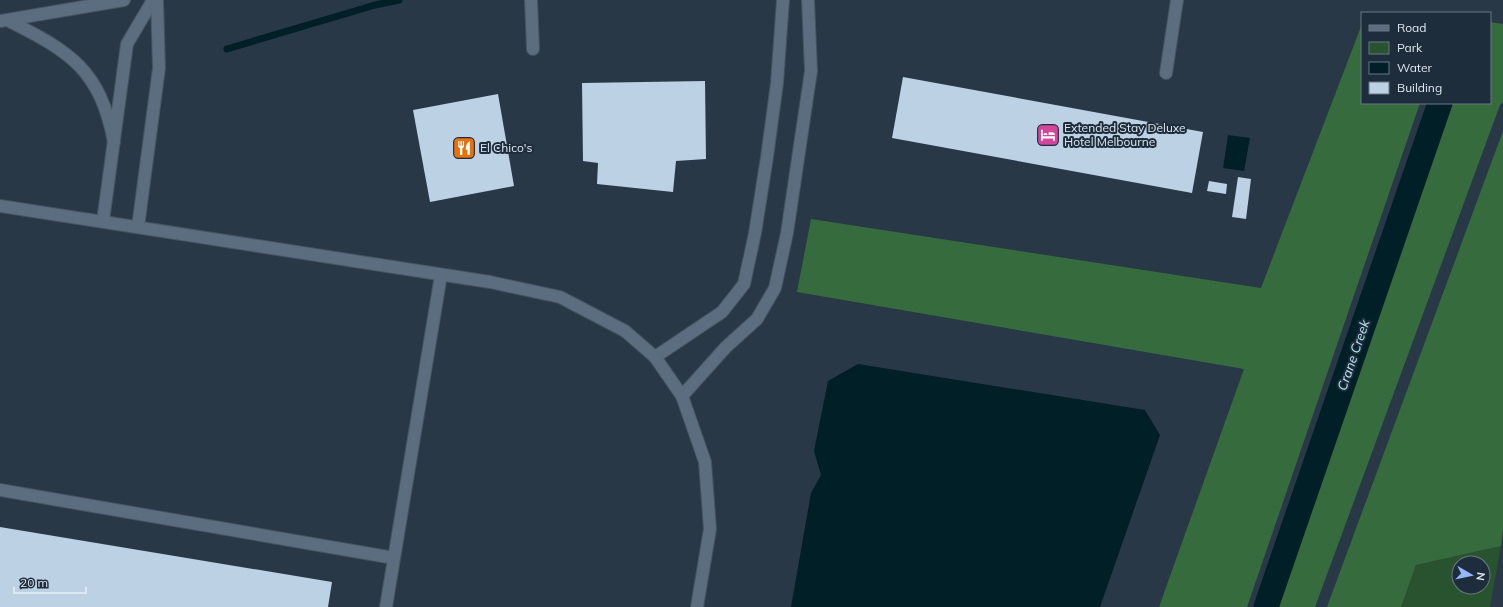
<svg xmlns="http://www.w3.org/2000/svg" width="1503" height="607" font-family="Mulish,sans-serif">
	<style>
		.green { fill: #29522e; fill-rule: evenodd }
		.forest { fill: #366c3d }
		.water { fill: #011f26 }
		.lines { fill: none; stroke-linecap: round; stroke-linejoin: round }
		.stream { stroke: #011f26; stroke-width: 7 }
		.canal { stroke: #011f26; stroke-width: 25 }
		.building { fill: #bdd1e4 }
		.lane-casing { stroke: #45535f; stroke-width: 14 }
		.street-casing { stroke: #45535f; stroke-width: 14 }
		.secondary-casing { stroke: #45535f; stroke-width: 14 }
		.lane { stroke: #5b6d7e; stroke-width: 12 }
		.street { stroke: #5b6d7e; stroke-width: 12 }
		.secondary { stroke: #5b6d7e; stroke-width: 12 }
		.labels { text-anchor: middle; stroke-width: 4; stroke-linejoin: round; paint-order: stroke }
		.poi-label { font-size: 12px; fill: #dde7f0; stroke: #1e2d3c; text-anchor: start }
		.water-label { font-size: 13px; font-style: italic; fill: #bbe8f6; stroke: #1e2d3c }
	</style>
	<rect width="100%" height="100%" fill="#283847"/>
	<path class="green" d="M1501,546L1490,607H1401L1416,565ZM1459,563H1483V587H1459Z"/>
	<g class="forest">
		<polygon points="1490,22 1503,24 1503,102 1500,105 1315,607 1260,607 1433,103 1490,103"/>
		<polygon points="1362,24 1362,103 1420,103 1247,607 1159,607 1244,369 797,292 811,219 1261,288"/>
		<polygon points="1503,131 1503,529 1501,546 1416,565 1401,607 1327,607"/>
	</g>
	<g class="water">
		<polygon points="1228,135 1250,138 1244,171 1223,168"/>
		<polygon points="858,364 1145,410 1160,435 1100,607 791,607 811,493 821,475 814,451 828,381"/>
	</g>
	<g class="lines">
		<polyline class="stream" points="227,49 375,5 399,0"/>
		<polyline class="canal" points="1266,607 1440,103"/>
	</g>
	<g class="building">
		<polygon points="903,77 1203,132 1192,193 892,138"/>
		<polygon points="705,81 706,159 676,161 673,192 597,184 598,163 583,161 582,83"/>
		<polygon points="498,94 514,186 430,202 413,110"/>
		<polygon points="1238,177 1251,179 1246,219 1232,217"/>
		<polygon points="1209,181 1227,184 1226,194 1207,191"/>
		<polygon points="0,527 332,582 328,607 0,607"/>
	</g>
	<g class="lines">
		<g class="lane-casing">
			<g id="lane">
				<polyline points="531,0 533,49"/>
				<polyline points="1166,73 1177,0"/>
				<polyline points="655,357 722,312 744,284 755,233 767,157 777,83 783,0"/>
				<polyline points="682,396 726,347 757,319 775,288 787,233 811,71 808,0"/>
				<polyline points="0,490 394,558"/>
				<polyline points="386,607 441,275"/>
			</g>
		</g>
		<g class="street-casing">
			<g id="street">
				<polyline points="0,206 490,282 560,297 625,331 655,357 682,396 705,462 710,529 697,607"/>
				<polyline points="103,221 127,44 153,0"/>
				<polyline points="138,227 159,68 157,0"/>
			</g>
		</g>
		<g class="secondary-casing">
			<g id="secondary">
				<polyline points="0,21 124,0"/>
				<path d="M9,21C71,52 100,70 114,142"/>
			</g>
		</g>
		<use href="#lane" class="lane"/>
		<use href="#street" class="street"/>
		<use href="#secondary" class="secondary"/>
	</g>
	<defs>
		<g id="hotel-square" transform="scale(1.15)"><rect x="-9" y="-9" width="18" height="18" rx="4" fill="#d1479c" stroke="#1e2d3c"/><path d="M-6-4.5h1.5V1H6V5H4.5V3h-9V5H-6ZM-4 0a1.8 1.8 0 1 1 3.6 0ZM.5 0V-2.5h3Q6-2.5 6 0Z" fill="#fff"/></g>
		<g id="restaurant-square" transform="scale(1.15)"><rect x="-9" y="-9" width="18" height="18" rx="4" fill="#e8710a" stroke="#1e2d3c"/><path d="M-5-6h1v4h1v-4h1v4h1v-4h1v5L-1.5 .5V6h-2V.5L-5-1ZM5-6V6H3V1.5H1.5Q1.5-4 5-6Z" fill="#fff"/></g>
	</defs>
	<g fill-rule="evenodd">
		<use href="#hotel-square" x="1048" y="135"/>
		<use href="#restaurant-square" x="464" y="148"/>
	</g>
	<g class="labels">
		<g class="poi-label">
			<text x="1064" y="132">Extended Stay Deluxe<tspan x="1064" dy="14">Hotel Melbourne</tspan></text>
			<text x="480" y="152">El Chico's</text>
		</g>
		<g class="water-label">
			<text transform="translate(1353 355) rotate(-71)" y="5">Crane Creek</text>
		</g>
	</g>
	<rect x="1361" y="12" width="130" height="92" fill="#1e2d3c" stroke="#6a7784"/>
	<rect x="1369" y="25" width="20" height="6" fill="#5b6d7e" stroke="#6a7784"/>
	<text x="1397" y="32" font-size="12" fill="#dde7f0">Road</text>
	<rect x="1369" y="42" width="20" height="12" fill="#29522e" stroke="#6a7784"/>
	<text x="1397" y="52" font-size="12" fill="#dde7f0">Park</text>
	<rect x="1369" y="62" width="20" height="12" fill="#011f26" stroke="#6a7784"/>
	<text x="1397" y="72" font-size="12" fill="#dde7f0">Water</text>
	<rect x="1369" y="82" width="20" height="12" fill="#bdd1e4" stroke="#6a7784"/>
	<text x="1397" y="92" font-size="12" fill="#dde7f0">Building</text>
	<g transform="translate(1471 575) rotate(99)"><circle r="19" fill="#1e2d3c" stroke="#6a7784"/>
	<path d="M0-3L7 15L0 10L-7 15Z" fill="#95b6fd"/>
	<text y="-6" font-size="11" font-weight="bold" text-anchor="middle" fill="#dde7f0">N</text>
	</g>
	<path d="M14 587v6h72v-6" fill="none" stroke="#dde7f0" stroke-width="2"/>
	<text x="20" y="587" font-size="12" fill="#dde7f0" stroke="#1e2d3c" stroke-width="3" paint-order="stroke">20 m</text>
</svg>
